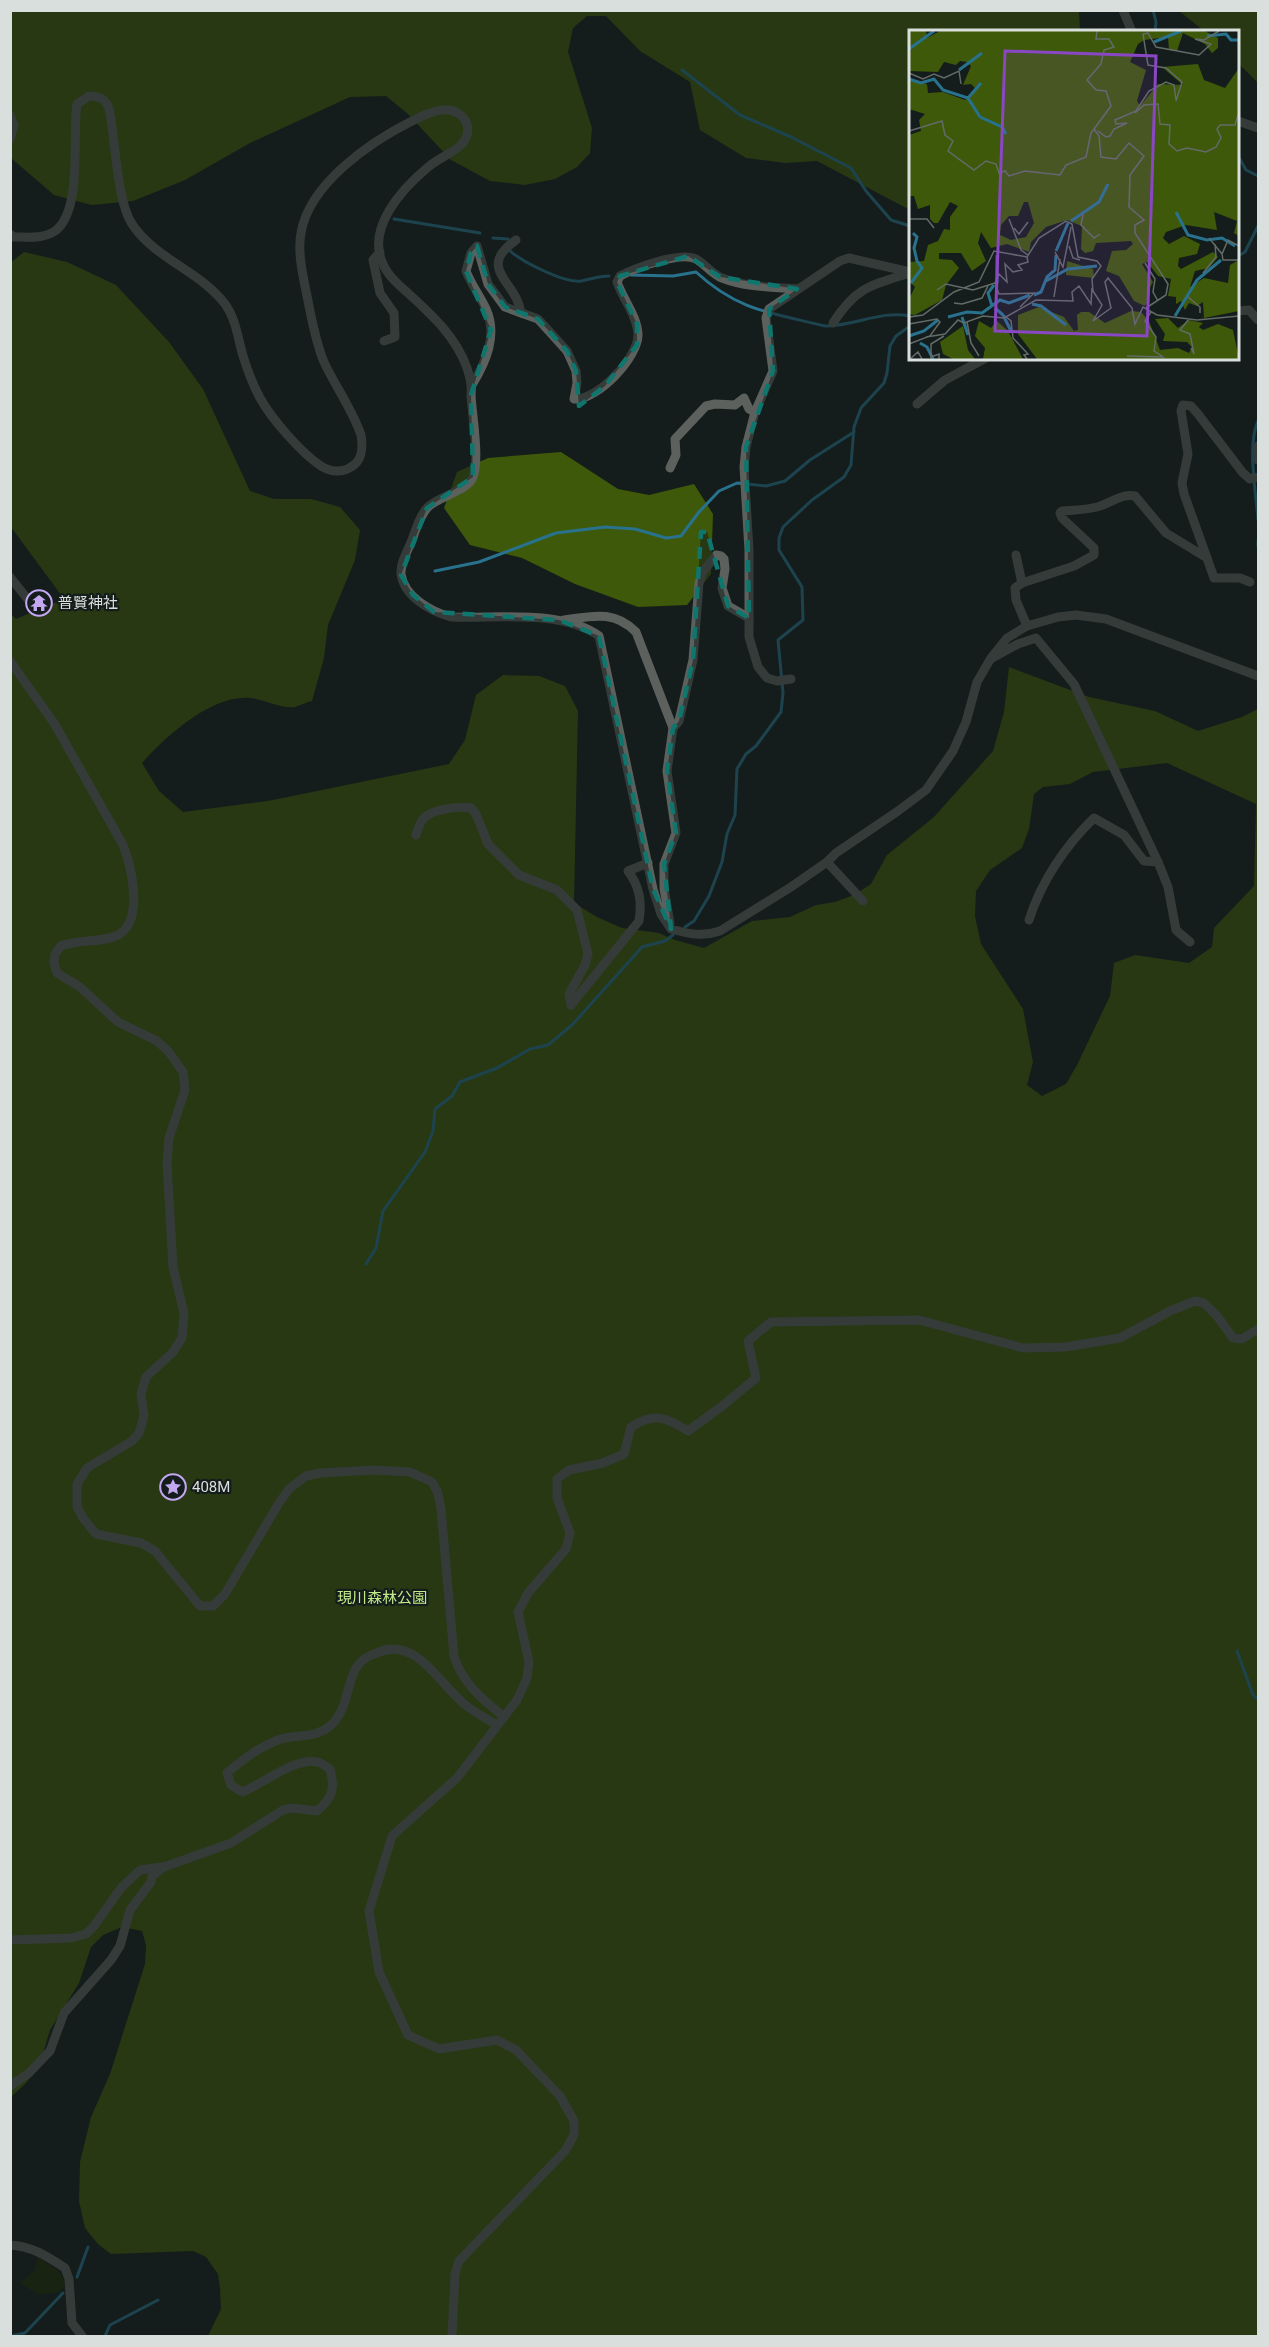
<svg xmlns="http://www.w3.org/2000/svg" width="1269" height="2347" font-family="Roboto,'Noto Sans JP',sans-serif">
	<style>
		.green { fill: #1d2a05 }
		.forest { fill: #3e5909; fill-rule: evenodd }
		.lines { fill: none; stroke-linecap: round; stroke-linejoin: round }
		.stream { stroke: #28728e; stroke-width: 3 }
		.minor { stroke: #5d615e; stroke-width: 9 }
		.marked { fill: none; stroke: #0f766e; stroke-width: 4.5; stroke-dasharray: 12 8; stroke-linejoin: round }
		.labels { text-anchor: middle; stroke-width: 4.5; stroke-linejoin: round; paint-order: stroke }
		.poi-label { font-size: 15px; fill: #d9dfdd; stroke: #141d1b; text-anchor: start }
		.park-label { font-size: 15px; fill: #c2eb87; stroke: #141d1b }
		.inset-river { fill: none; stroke: #28728e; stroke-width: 3 }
		.inset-road { fill: none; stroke: #636b69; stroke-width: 1.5 }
		.view { fill: #8947c4; fill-opacity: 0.15; stroke: #8947c4; stroke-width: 3 }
		.inset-edge { fill: none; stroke: #d9dfdd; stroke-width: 3 }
	</style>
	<rect width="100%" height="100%" fill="#141d1b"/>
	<polygon class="green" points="37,2257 60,2272 66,2284 59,2292 39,2295 20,2283 35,2270"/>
	<g class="forest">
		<polygon points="11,11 1079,11 1080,31 910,32 910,210 817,161 785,163 746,158 700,130 690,82 640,51 606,16 587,16 573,28 568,52 592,128 590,153 577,167 555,179 525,185 490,181 451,160 408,114 386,96 350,97 250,143 185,180 133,201 92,205 54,195 11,158"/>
		<polygon points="1179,11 1258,11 1258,83 1238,63 1238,32 1204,31"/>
		<path d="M24,252L67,262L116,285L169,342L203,389L250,491L274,499H311L340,507L360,530L355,560L328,625L324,658L312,701C307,702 301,705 295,707C281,709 264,699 250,698C212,694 165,737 142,763L159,791L183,812L268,801L449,764L465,740L476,695L503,675L539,676L565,686L578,711L574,903L597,917L622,928L659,933L675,940L704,948L752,921L790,917L816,905L835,902L854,895L871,884L887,855L934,817L993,751L1004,712L1009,667L1089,697L1155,711L1198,731L1242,717L1258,709V2336H208L221,2309L220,2288L218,2274L206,2257L193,2251L111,2254L98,2244L85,2228L79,2201L80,2162L91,2117L110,2074L145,1964L146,1945L142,1931L122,1927L103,1935L91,1947L79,1983L50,2030L39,2067L25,2084L11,2097L10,613L16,619L64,599L11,527V262ZM1167,763L1256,804L1254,886L1214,928L1212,947L1189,963L1135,955L1114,963L1110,996L1077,1065L1066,1084L1042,1096L1027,1085L1033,1062L1023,1009L981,944L975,916L976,891L990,870L1022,848L1029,829L1034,794L1043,787L1070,784L1093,772Z"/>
		<polygon points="561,452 618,489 649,495 694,484 713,514 711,574 687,605 638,607 575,584 522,558 470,545 444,508 457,472 488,458"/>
	</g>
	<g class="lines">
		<g class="stream">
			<polyline points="1153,10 1156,22 1155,32"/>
			<polyline points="682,70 740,115 791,137 851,168 866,191 891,220 910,226"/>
			<polyline points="1238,156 1246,170 1258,176"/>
			<polyline points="394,219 480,233"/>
			<polyline points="493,238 508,239"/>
			<path d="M509,250C522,262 564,283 581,281C591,279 599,276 609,276"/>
			<polyline points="1238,256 1245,252 1258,226"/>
			<path d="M631,275L673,276L696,272C738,311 772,313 825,326C855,326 881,310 910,316"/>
			<path d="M1258,421C1247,444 1256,493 1258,520"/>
			<polyline points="1258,541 1258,546"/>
			<polyline points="435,571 479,562 556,533 605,527 635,529 666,538 681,536 699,512 719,491 737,483 766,486 785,481 810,460 854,432"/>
			<polyline points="685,927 694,921 709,896 722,862 727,834 735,815 737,769 746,754 756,746 781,712 783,693 778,640 803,620 802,587 779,550 779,538 783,527 812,500 844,477 851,465 854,427 861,408 884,383 887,373 890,346 896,336 910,326"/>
			<polyline points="366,1264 376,1248 383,1211 425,1152 433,1131 435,1109 452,1096 460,1082 497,1068 530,1049 548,1045 572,1025 642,947 665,941 673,935"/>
			<polyline points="1237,1651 1253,1695 1258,1699"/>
			<polyline points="77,2277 88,2247"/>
			<polyline points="11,2336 25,2333 63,2293"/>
			<polyline points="105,2336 110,2325 158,2300"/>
		</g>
		<g class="minor">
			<polyline points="1123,10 1132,32"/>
			<polyline points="10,115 14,125 10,139"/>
			<polyline points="1238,121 1258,128"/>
			<path d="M10,234L14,237C28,237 43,239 55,231C83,211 72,135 77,104L89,96C99,96 106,99 109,109C116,140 116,199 132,224C155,259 200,271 225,304C236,319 238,339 243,356C247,369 253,385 260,398C271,418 301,453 321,466C330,472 342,473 351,467C363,460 363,447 361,435C352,409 335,386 324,362C316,343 312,321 308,301C304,280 297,254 301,233C309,184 370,142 412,121C427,113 452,101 465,120C470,128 468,138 461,145C451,154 437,159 427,168C402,189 366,228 383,264C388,276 399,285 409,294C433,316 456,337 467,368C470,378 472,384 471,395C472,415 480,459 473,477C468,491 439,496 428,507C420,515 416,529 412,540C408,550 400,563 401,574C404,597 432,612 451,617C496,619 561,609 599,636L653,889L661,914L671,929C689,934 702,937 720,931L791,887L827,862L836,853L898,811L926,790L953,751L966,722L977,682L991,658L1007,638L1027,626L1058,617L1076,615L1106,619L1258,676"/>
			<path d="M516,240C475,269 517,281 521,313"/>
			<polyline points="380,252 373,260 380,293 394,313 395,337 384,341"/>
			<polyline points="1238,311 1249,310 1258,320"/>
			<path d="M833,323C856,287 871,285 910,273"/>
			<path d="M472,385C486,362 498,335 486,309C480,296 471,284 466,271L471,253L477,246L488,284L505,307L538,319L567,351L576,371L577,383L574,399C597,401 639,357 638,334C637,316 623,299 617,282L620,276C635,268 681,251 696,259C705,264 712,274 722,278C745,287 772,287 797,289"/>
			<polyline points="917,404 945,380 986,358"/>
			<polyline points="1258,446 1258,460"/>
			<polyline points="670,468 676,455 675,439 706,406 715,404 735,405 744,398 749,409 755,412"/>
			<polyline points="1016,555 1022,583"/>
			<polyline points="1207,558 1214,578 1240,578 1250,582"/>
			<polyline points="10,577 38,612"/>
			<path d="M564,620C593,616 614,610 636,632L673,728L667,771L676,833L664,864V888L670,924"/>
			<path d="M1027,626L1016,600L1015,588L1022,583L1074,566L1094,555V548L1062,518L1060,513L1062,511C1074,510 1085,510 1097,507C1109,504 1122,493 1135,496L1166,533L1207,558L1184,494L1182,483L1188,454L1181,411L1183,405L1191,406L1198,414L1243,473L1250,479L1258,477"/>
			<polyline points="992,658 1018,644 1036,638 1074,684 1158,862 1168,887 1176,930 1190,942"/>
			<path d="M10,661L54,723L122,843C132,865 145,924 116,936C99,943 78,939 61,946L55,954L54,963L57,973L80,987L118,1022L157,1041L168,1051L183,1072L185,1090L169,1138L167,1163L173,1267L184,1313L182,1338L173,1352L146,1377L141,1394L144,1416L139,1433L132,1441L87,1468L77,1484V1507L83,1518L96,1534L141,1543L155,1551L200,1606H213L225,1594L279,1503L289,1489L306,1476L320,1473L374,1470L410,1472L432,1482L438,1493L441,1509L454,1656C462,1683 482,1699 503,1716"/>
			<polyline points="791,679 777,681 767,678 758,667 749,637 749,550 744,467 746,447 755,412 773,371 766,318 769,309 840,261 849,258 910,272"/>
			<polyline points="673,728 679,721 693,660 699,583 702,573 716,555 721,556 724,559 725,569 722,588 728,606 749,618"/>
			<path d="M416,835C418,830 420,821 424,818C433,809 459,806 471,808L476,814L488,844L519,875L557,890L577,910L588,954L585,965L569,994L571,1005"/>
			<polyline points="827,862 863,901"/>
			<path d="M1029,920C1041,882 1065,846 1094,818L1124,835L1144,861L1158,862"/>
			<path d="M571,1005L639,921C642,902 640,887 628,871L648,863"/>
			<polyline points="10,1940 71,1938 86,1934 94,1926 121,1888 140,1870 161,1867"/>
			<path d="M10,2086L29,2073L50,2051L64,2013L111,1960L120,1946L130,1910L151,1882L152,1876L164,1867L231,1843L283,1810L292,1808L317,1811C333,1798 335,1788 330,1769C326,1767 321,1762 317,1762C295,1757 263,1784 242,1792L231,1785L227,1773C243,1759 260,1746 281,1739C298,1734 317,1739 332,1724C351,1706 345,1675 363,1660C367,1656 374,1654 379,1652C416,1637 439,1683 463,1703C473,1712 486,1718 497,1725"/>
			<path d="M10,2245C32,2246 48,2257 65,2268L69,2279L72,2323L82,2336"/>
			<path d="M452,2336L455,2274L459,2261L565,2151L574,2135V2121L560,2096L516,2050L497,2040L439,2049L408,2035L379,1972L369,1911L392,1836L457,1778L517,1700L527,1678L529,1662L518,1612L528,1593L566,1549L570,1533L557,1498V1479L569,1470L603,1463L624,1454L631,1427C654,1412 666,1417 688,1431L721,1407L756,1378L748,1341L771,1322L919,1320L1023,1348L1065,1347L1120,1338L1170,1311L1195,1301L1204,1303L1217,1316L1233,1338L1242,1339L1258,1329"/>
		</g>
	</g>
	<path d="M0 0H1269V2347H0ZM477,246L488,284L505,307L538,319L567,351L576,371L579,406L605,386L637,345V324L617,282L620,276L688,256L720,277L797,289L769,309L773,371L746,447L749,618L728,606L707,532H701L693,660L679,721L673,728L667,771L676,833L664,864L671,929L653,889L599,636L559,620L434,612L413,595L401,575L427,508L473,477L471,395L491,330L466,271L471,253Z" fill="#141d1b" fill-opacity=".55" fill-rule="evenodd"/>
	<path class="marked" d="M477,246L488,284L505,307L538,319L567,351L576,371L579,406L605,386L637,345V324L617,282L620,276L688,256L720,277L797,289L769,309L773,371L746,447L749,618L728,606L707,532H701L693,660L679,721L673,728L667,771L676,833L664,864L671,929L653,889L599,636L559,620L434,612L413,595L401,575L427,508L473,477L471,395L491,330L466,271L471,253Z"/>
	<defs>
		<g id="temple-ring" transform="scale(1.35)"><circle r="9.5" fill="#141d1b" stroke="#c4a7f1" stroke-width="1.5"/><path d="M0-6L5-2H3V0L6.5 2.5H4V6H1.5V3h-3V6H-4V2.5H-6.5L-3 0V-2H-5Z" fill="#c4a7f1"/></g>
		<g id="sight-ring" transform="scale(1.35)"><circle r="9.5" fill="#141d1b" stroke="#c4a7f1" stroke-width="1.5"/><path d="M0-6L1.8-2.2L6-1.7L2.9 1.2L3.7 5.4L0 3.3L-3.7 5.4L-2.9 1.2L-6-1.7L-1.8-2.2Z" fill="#c4a7f1"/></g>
	</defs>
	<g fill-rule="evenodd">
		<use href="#temple-ring" x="39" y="603"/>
		<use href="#sight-ring" x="173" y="1487"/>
	</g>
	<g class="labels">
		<g class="poi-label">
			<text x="58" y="608">普賢神社</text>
			<text x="192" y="1492">408M</text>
		</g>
		<g class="park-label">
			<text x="382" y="1603">現川森林公園</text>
		</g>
	</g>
	<g transform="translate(909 30)">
		<rect width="330" height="330" fill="#141d1b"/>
		<path d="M0,1H17L18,8L31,1H296L309,8V18L303,23L296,14L274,3L268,21L260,20L259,7L235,10L229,14L221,32L237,40L228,71L231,76L249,54L274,55L253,37L289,34L295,50L316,58L330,38V206L325,203L328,191L305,182L308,200L277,195L257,202L254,208L260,214L275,206L291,214L288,224L270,228L269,236L272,239L304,222L309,227L300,238L286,241L281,257L295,248L319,253L321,235L330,230V281L295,288L294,272L288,276L280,273L276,280L272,271L267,274V267L259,266L262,249L249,246L238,232L233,234L244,252L239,261L240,270L236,276L225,271L210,246L197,241L203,221L217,220L224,214L222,211L187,213L184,221L176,223L172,219L173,196L158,190L137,197L122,212L120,222L98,214L82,218L72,202L69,213L77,231L63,241L52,223H30V229L43,230L50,238L37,255L33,270L6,285L0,284V269L6,257L0,251V232L15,231L19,215L29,211L35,199L41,200V187L49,176L41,172L29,193H25L21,189V175L9,179L5,166H0V105L12,101L10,90L16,84L0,79V50L18,54L19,63L34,62L56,70L67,59L62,54L54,55L62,36L58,32L51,31L47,35L35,32L29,42L0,41ZM115,172H119L125,193L117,207L102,210L91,205L92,195L100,186H109ZM158,231L184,239L185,248L157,245ZM130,277L155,287L165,301L169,300L168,285L172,282H180L196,293L222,281L232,282L240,291L251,320L269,318L280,323L283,317L278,312L254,311L256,304L246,289L259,288L269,298L280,290L294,293L290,297L294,300L309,294L324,300L330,329H128L109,304V285ZM70,291L82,298L88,291L99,301L114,329H74L76,318L66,306ZM54,296L59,320L66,329H44L34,324L31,312Z" fill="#3e5909" fill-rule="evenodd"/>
		<path class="inset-river" d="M298,6L317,4L322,10H330M245,12L272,1M0,19L25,1M50,40L73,23M0,49L12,53L25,49L34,60L59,68L71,87M59,68L72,53M71,87L93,97L97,104M267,182L279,205L298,210L313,208L326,216M162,191L190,172L199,154M147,221L159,193M88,225V253M137,251L159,239L188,236M2,253L13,238L8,231L5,218L8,207L4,203M125,265L132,262L138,247L146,240L147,225M123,274L132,276L157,295M83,276L79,263L85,255M86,278L94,285L102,301M266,286L288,250L312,230M39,287L58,282L73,283L91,270L100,273L121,265M53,287L59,305M0,306L15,301L29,290M11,313L18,317L24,329"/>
		<path class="inset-road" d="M0,43L14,49L25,44L35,48L50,41L52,54M267,71L273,52L257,38L239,35L234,4L239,3L247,17L290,25L302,14L286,9L295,10L310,1M226,83L235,75L249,74L251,94L261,95L260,114L268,121L278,118L297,122L307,117L312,108L308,99L311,95H326L330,82M185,99L190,106L192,127L207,129L220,113L235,126L221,145L220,177L235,190L226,195V203L259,254L257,265L237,278M0,101L33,91L36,105L44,111L39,121L65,140L77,131L87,134L90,143L96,141L100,146L116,141L151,145L157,135L177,127L182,103L202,76L197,61L187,60L178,50L192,34L195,20L205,17L200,9H187L188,1M189,101L197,107L201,106L205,99L218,93L207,94L206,90L227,81L240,61L257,52L265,55L267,70M174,184L172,195L185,208L191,204M0,189H18L25,198M100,189L112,220L119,225M105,198L110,204L119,192M300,208L313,224L319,210L330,216M160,216L164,228L171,230M146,222L154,237L162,197M313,224L314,230H330M236,233L246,249L244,262L249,271M294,243L307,227L306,214M28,260L37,254L64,260L86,253M145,267L151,229M279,267L291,277V283M45,273L53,274L73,268L79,256M111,277L125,263L90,264L86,253L90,244L98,252L96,234L104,242L113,240L109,235L119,232L118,227M96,286L102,291L104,308L119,324L115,325L118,329M0,287L14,285L45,262L70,252L85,221L118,227L130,208L157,191L163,194L169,227L188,231L192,236L183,249L184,261L193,275L184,291L202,278L196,252L199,248L223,278L226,294L234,277L248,285L288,290L330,286M280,289L271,300L281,304L285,324L282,318M58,292L62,313L70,326M0,294L28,289L31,292L21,306L0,314M17,307L36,304L49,290L55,293L74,286L95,288L127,270L164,271L163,262L170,256L182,274L183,258M218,326L254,327L245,321L247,307L236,291L242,282M1,329L9,322L13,329M30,329V324L22,327V314L35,306"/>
		<path class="view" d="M96,21L247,26L238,306L86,301Z"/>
		<rect width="330" height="330" class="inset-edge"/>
	</g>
	<rect width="1269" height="2347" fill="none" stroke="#d9dfdd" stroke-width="24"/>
</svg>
